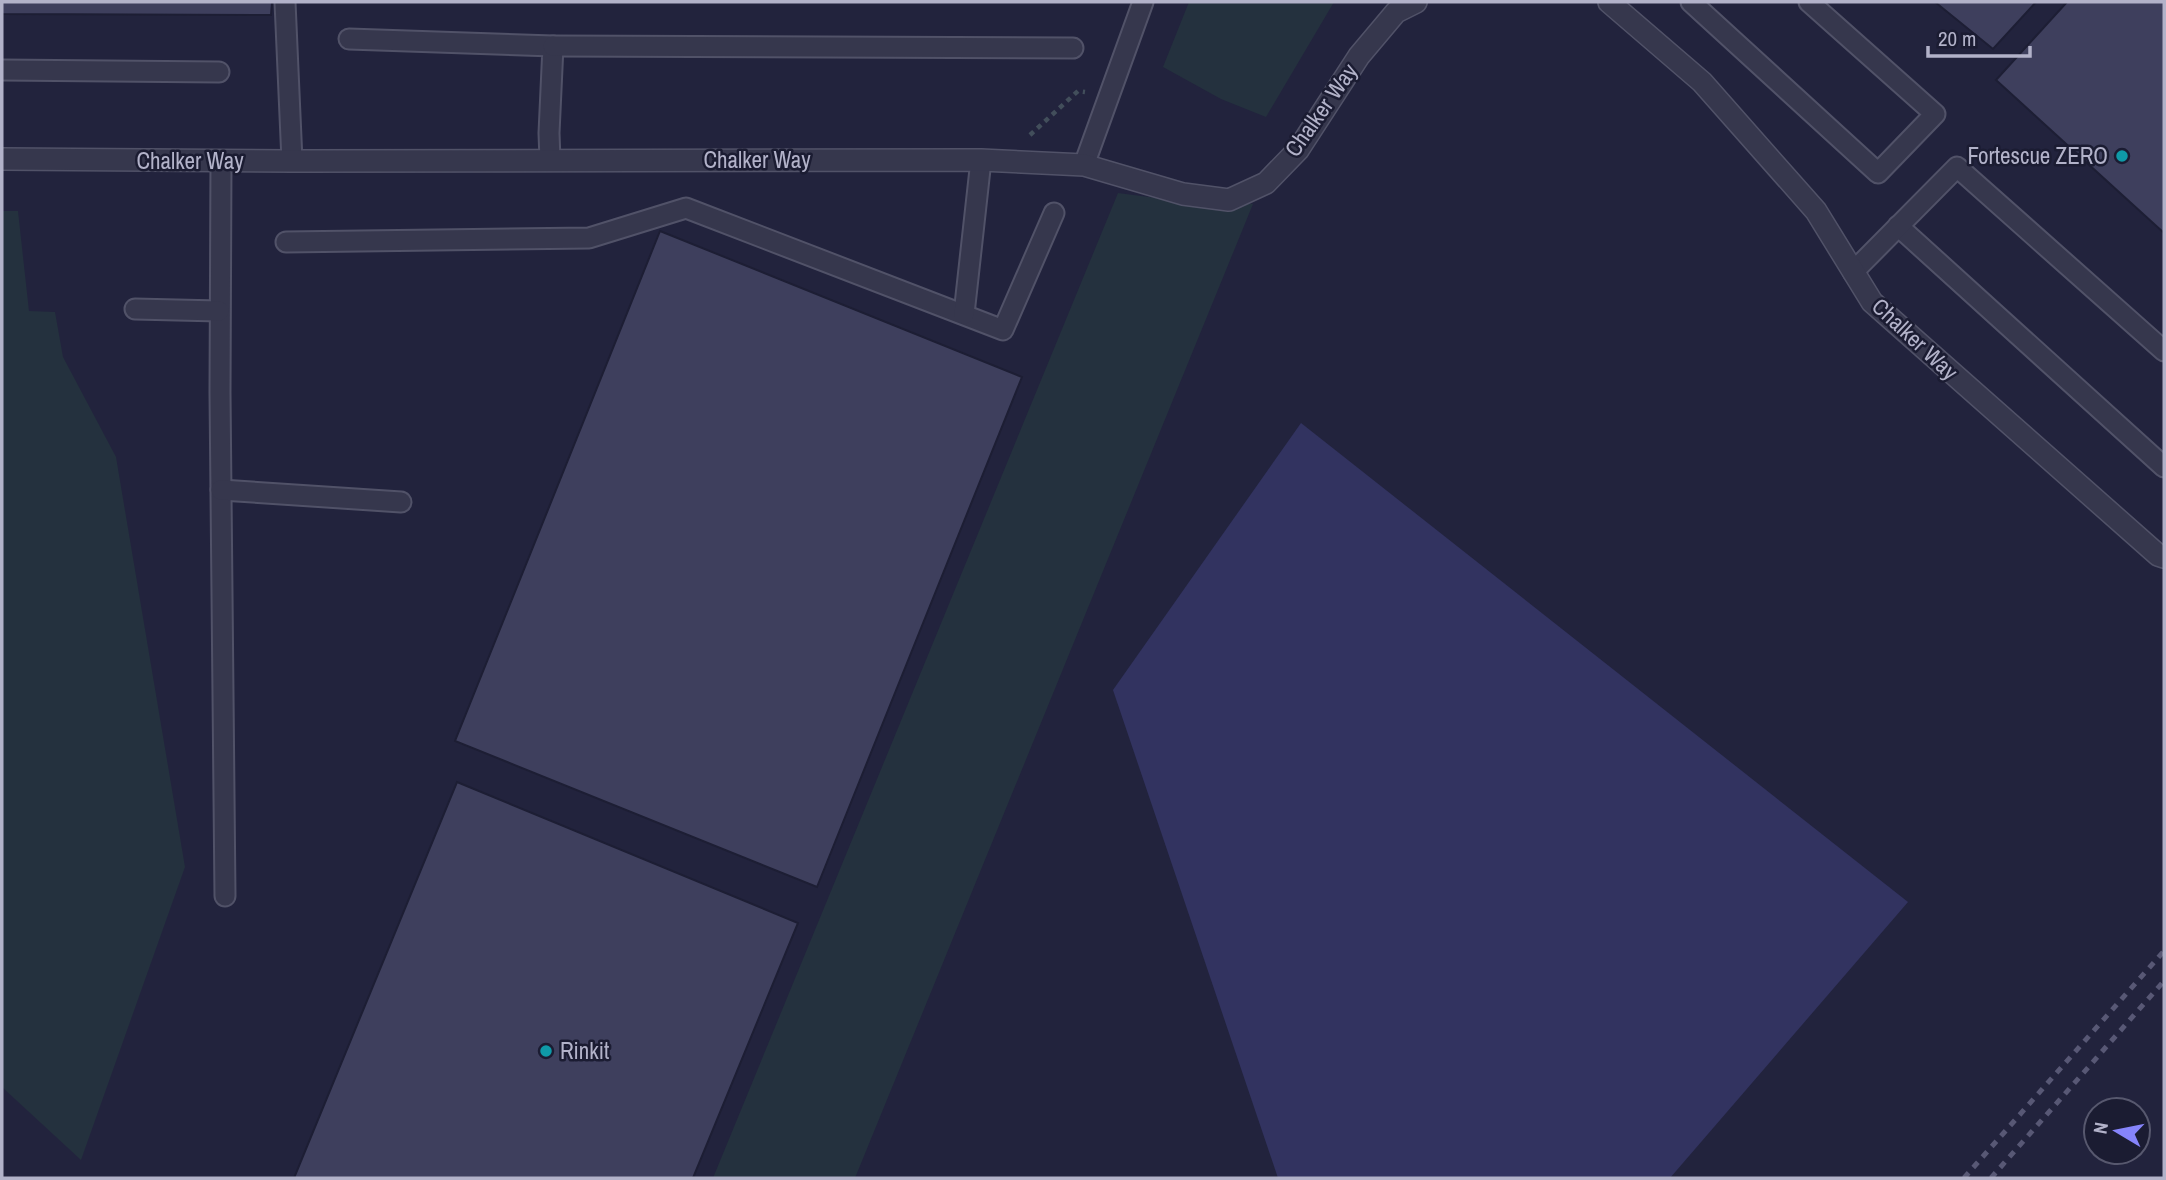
<svg xmlns="http://www.w3.org/2000/svg" width="2166" height="1180" font-family="'Archivo Narrow',sans-serif">
	<style>
		.green { fill: #24313e }
		.water { fill: #323360 }
		.building { fill: #3e3f5d; stroke: #1d1e34; stroke-width: 2 }
		.lines { fill: none; stroke-linecap: round; stroke-linejoin: round }
		.lane-casing { stroke: #515268; stroke-width: 23 }
		.street-casing { stroke: #515268; stroke-width: 24 }
		.path { stroke: #424e5b; stroke-width: 4.5; stroke-dasharray: 5 5; stroke-linecap: butt }
		.lane { stroke: #36374d; stroke-width: 19 }
		.street { stroke: #36374d; stroke-width: 21 }
		.rail { stroke: #585875; stroke-width: 5; stroke-dasharray: 7 7; stroke-linecap: butt }
		.culture-dot { fill: #0f9aa8; stroke: #1b1c32; stroke-width: 2.5 }
		.labels { text-anchor: middle; stroke-width: 5; stroke-linejoin: round; paint-order: stroke }
		.street-label { font-size: 23px; fill: #b2b2c9; stroke: #1b1c32 }
		.poi-label { font-size: 23px; fill: #b2b2c9; stroke: #1b1c32; text-anchor: end }
	</style>
	<rect width="100%" height="100%" fill="#22233d"/>
	<g class="green">
		<polygon points="1189,2 1334,2 1266,117 1221,99 1163,67"/>
		<polygon points="1118,193 1180,201 1229,200 1253,204 855,1178 713,1178"/>
		<polygon points="2,211 18,211 29,311 55,312 63,357 116,457 185,867 81,1160 2,1087"/>
	</g>
	<polygon class="water" points="1301,423 1908,902 1670,1178 1278,1178 1113,690"/>
	<g class="building">
		<polygon points="2,2 272,2 271,15 2,14"/>
		<polygon points="1935,2 2036,2 1993,49"/>
		<polygon points="2067,2 2164,2 2164,233 1996,80"/>
		<polygon points="660,231 1022,377 817,887 455,741"/>
		<polygon points="457,782 798,923 693,1178 294,1178"/>
	</g>
	<g class="lines">
		<g class="lane-casing">
			<g id="lane">
				<polyline points="285,2 292,161"/>
				<polyline points="1691,2 1878,173 1935,114 1809,2"/>
				<polyline points="349,39 553,46 549,133 550,160"/>
				<polyline points="553,46 1073,48"/>
				<polyline points="2,70 219,72"/>
				<polyline points="221,161 220,393 225,896"/>
				<polyline points="1084,165 1143,2"/>
				<polyline points="1898,226 2164,467"/>
				<polyline points="286,242 589,238 686,208 1003,330 1054,213"/>
				<polyline points="1853,272 1957,167 2164,351"/>
				<polyline points="135,309 219,311"/>
				<polyline points="964,314 981,160"/>
				<polyline points="221,490 401,502"/>
			</g>
		</g>
		<g class="street-casing">
			<g id="street">
				<polyline points="1609,2 1702,82 1816,211 1872,302 2158,555 2164,557"/>
				<polyline points="2,159 292,161 981,160 1084,165 1183,194 1229,200 1266,183 1298,150 1359,56 1396,12 1416,2"/>
			</g>
		</g>
		<polyline class="path" points="1030,135 1078,91 1085,92"/>
		<use href="#lane" class="lane"/>
		<use href="#street" class="street"/>
		<g class="rail">
			<polyline points="1964,1178 2164,951"/>
			<polyline points="1991,1178 2164,981"/>
		</g>
	</g>
	<g class="culture-dot">
		<circle cx="2122" cy="156" r="7"/>
		<circle cx="546" cy="1051" r="7"/>
	</g>
	<g class="labels">
		<g class="street-label">
			<text transform="translate(1321 110) rotate(-55)" y="8">Chalker Way</text>
			<text x="757" y="168">Chalker Way</text>
			<text x="190" y="169">Chalker Way</text>
			<text transform="translate(1915 339) rotate(43)" y="8">Chalker Way</text>
		</g>
		<g class="poi-label">
			<text x="2108" y="164">Fortescue ZERO</text>
			<text x="560" y="1059" text-anchor="start">Rinkit</text>
		</g>
	</g>
	<rect width="2166" height="1180" fill="none" stroke="#b2b2c9" stroke-width="7"/>
	<g transform="translate(2117 1131) rotate(280)"><circle r="33" fill="#1b1c32" stroke="#57586e" stroke-width="2"/>
	<path d="M0-5L12 26L0 18L-12 26Z" fill="#8684fb"/>
	<text y="-10" font-size="19" font-weight="bold" text-anchor="middle" fill="#b2b2c9">N</text>
	</g>
	<path d="M1928 46v10h102v-10" fill="none" stroke="#b2b2c9" stroke-width="3.5"/>
	<text x="1938" y="46" font-size="21" fill="#b2b2c9" stroke="#1b1c32" stroke-width="5" paint-order="stroke">20 m</text>
</svg>
